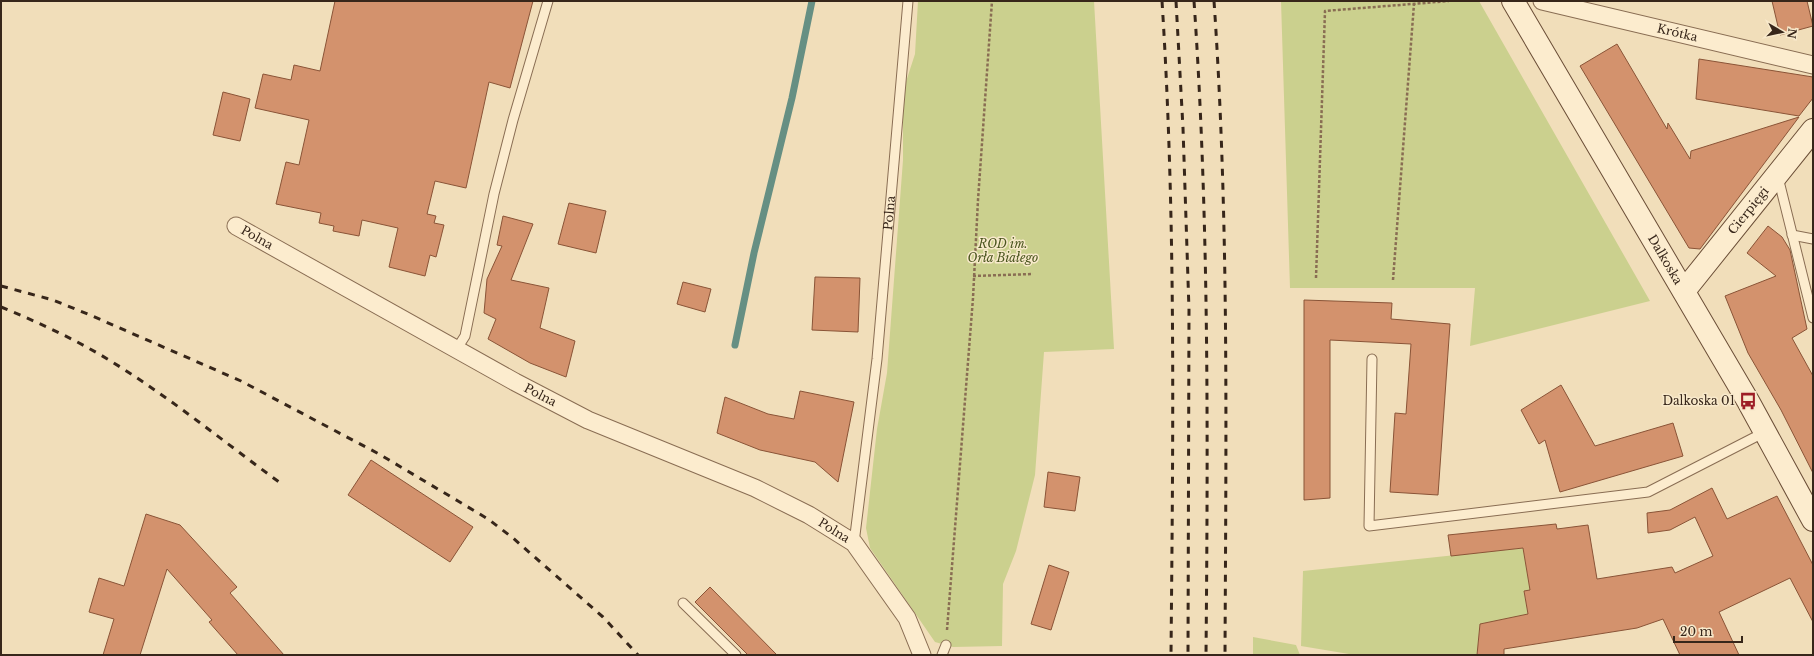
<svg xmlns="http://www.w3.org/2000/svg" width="1814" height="656" font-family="'Libre Baskerville',serif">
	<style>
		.green { fill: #cbd08e }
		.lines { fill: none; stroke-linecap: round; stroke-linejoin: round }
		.stream { stroke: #668f83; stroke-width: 7 }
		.building { fill: #d3926d; stroke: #8a5437 }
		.lane-casing { stroke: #896d53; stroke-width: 11 }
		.street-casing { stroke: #896d53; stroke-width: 19 }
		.secondary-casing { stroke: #6b4e37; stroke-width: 24 }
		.path { stroke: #896d53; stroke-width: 2.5; stroke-dasharray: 3 2; stroke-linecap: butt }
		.lane { stroke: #fcecce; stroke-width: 9 }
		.street { stroke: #fcecce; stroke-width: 17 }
		.secondary { stroke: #fcecce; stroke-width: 22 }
		.rail { stroke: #37261a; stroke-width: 3; stroke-dasharray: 7 7; stroke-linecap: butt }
		.labels { text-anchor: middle; stroke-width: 3; stroke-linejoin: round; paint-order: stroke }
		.street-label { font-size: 12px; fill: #37261a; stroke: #f8e9cb }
		.park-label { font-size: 12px; font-style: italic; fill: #4a551e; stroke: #f8e9cb }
		.poi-label { font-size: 12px; fill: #37261a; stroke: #f8e9cb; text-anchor: end }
	</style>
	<rect width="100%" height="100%" fill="#f1deba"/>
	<g class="green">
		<polygon points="918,1 1094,1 1114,349 1044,352 1035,475 1016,551 1003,584 1002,646 953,647 935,642 870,548 866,528 877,429 887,373 903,160 903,91 915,54"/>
		<polygon points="1281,1 1479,1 1650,301 1470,346 1475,288 1290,288"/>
		<polygon points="1523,548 1530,590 1524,591 1528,615 1480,624 1477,655 1355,655 1301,646 1303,571"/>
		<polygon points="1253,637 1296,645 1300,655 1253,655"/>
	</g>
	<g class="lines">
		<polyline class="stream" points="735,345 754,253 792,98 812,1"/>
	</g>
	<g class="building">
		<polygon points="335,1 533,1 510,88 489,82 466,188 435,181 427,214 436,216 434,223 444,225 436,257 430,255 425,276 389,267 398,228 362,220 359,236 333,231 334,226 319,223 321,213 276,204 286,162 299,165 309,120 255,108 263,74 291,80 294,65 320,71"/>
		<polygon points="1772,1 1807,1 1813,26 1780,35"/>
		<polygon points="1617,44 1667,129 1668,123 1690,159 1691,151 1799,117 1700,249 1689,248 1580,66"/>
		<polygon points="1699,59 1813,77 1813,98 1799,116 1696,99"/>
		<polygon points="223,92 250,99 240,141 213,135"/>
		<polygon points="569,203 606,211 596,253 558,244"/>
		<polygon points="503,216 533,224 511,280 549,288 540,328 575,341 566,377 530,363 488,339 496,319 484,313 487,279 502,246 497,245"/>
		<polygon points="1768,226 1782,237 1790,250 1807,329 1792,338 1813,376 1813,473 1781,410 1748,353 1725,296 1776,276 1747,253"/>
		<polygon points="815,277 860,278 858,332 812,330"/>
		<polygon points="683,282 711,289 705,312 677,304"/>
		<polygon points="1304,300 1392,303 1391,319 1450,324 1438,495 1390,492 1395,413 1406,414 1411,344 1330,340 1330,498 1304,500"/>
		<polygon points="1561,385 1595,446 1673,423 1683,456 1560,492 1545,440 1539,444 1521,410"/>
		<polygon points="800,391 854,402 838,482 815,462 760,450 717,433 725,397 768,414 794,419"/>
		<polygon points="371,460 473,527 450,562 348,495"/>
		<polygon points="1048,472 1080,477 1075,511 1044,507"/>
		<polygon points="1712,488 1727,519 1777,496 1813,565 1813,622 1790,578 1719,612 1739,655 1680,655 1663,619 1637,628 1504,649 1504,655 1477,655 1480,624 1528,614 1524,591 1530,590 1523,548 1451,556 1448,535 1556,524 1557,529 1588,525 1597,579 1672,567 1675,573 1713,556 1695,517 1670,530 1648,533 1647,513 1670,510"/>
		<polygon points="146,514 180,525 237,587 230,593 284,655 238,655 209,622 212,620 167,569 140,655 103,655 114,619 89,612 99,578 124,586"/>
		<polygon points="1049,565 1069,572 1051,630 1031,624"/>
		<polygon points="710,587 777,655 748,655 695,602"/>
	</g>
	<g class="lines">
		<g class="lane-casing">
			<g id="lane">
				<polyline points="1778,177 1813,318"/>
				<polyline points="1792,235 1813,239"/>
				<polyline points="456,350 465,336 494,194 513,120 548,1"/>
				<polyline points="1372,359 1369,526 1648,492 1765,432"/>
				<path id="s1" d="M854,543L877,359L908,1"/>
				<polyline points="683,603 736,655"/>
				<polyline points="942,655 946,645"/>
			</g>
		</g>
		<g class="street-casing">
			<g id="street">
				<path id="s2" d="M1542,1L1813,65"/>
				<path id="s3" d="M236,226L515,382L588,420L755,488L809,515L854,543L907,618L922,655"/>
			</g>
		</g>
		<g class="secondary-casing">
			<g id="secondary">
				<path id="s4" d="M1513,1L1748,401L1813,520"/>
				<path id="s5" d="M1684,291L1813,130"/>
			</g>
		</g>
		<g class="path">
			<polyline points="973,276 1033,274"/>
			<polyline points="1316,278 1325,11 1449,1"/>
			<polyline points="1393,280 1414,4"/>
			<polyline points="947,630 973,298 978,200 992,1"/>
		</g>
		<use href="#lane" class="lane"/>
		<use href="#street" class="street"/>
		<use href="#secondary" class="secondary"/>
		<g class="rail">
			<path d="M1162,1C1176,219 1173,437 1171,655"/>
			<polyline points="1176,1 1183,128 1189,310 1188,655"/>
			<path d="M1194,1C1209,219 1208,437 1206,655"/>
			<path d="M1214,1C1229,219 1226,437 1225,655"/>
			<polyline points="1,286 53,300 90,315 241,381 379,454 458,501 488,519 513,538 603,617 638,655"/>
			<path d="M1,307C35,321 68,336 99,354C162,391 220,439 279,482"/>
		</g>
	</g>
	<defs>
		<g id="bus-bare" transform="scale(1.38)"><path d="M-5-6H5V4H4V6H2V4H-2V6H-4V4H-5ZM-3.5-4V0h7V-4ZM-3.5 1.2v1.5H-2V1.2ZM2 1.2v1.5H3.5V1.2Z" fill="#9d1e26" stroke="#f8e9cb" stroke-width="2.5" paint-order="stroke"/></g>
	</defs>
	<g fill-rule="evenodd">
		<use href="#bus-bare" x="1748" y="401"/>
	</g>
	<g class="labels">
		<g class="street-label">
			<text dy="4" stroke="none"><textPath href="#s2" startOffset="139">Krótka</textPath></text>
			<text dy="4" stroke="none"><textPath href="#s5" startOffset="103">Cierpięgi</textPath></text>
			<text dy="4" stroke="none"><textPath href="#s1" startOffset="332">Polna</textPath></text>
			<text dy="4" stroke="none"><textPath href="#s3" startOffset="24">Polna</textPath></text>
			<text dy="4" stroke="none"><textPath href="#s4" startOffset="300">Dalkoska</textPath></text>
			<text dy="4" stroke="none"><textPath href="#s3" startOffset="348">Polna</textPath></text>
			<text dy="4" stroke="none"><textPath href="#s3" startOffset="672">Polna</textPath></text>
		</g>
		<g class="park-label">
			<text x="1003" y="248">ROD im.<tspan x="1003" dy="14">Orła Białego</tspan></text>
		</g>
		<g class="poi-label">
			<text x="1735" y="405">Dalkoska 01</text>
		</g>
	</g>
	<rect width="1814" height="656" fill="none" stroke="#37261a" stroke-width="4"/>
	<g transform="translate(1782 32) rotate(99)" stroke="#f8e9cb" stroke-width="3" paint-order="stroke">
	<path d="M0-3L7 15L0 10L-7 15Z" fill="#37261a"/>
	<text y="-6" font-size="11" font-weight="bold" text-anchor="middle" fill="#37261a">N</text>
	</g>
	<path d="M1674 636v6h68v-6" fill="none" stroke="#37261a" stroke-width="2"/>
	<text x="1680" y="636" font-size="12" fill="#37261a" stroke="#f8e9cb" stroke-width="3" paint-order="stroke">20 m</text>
</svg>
